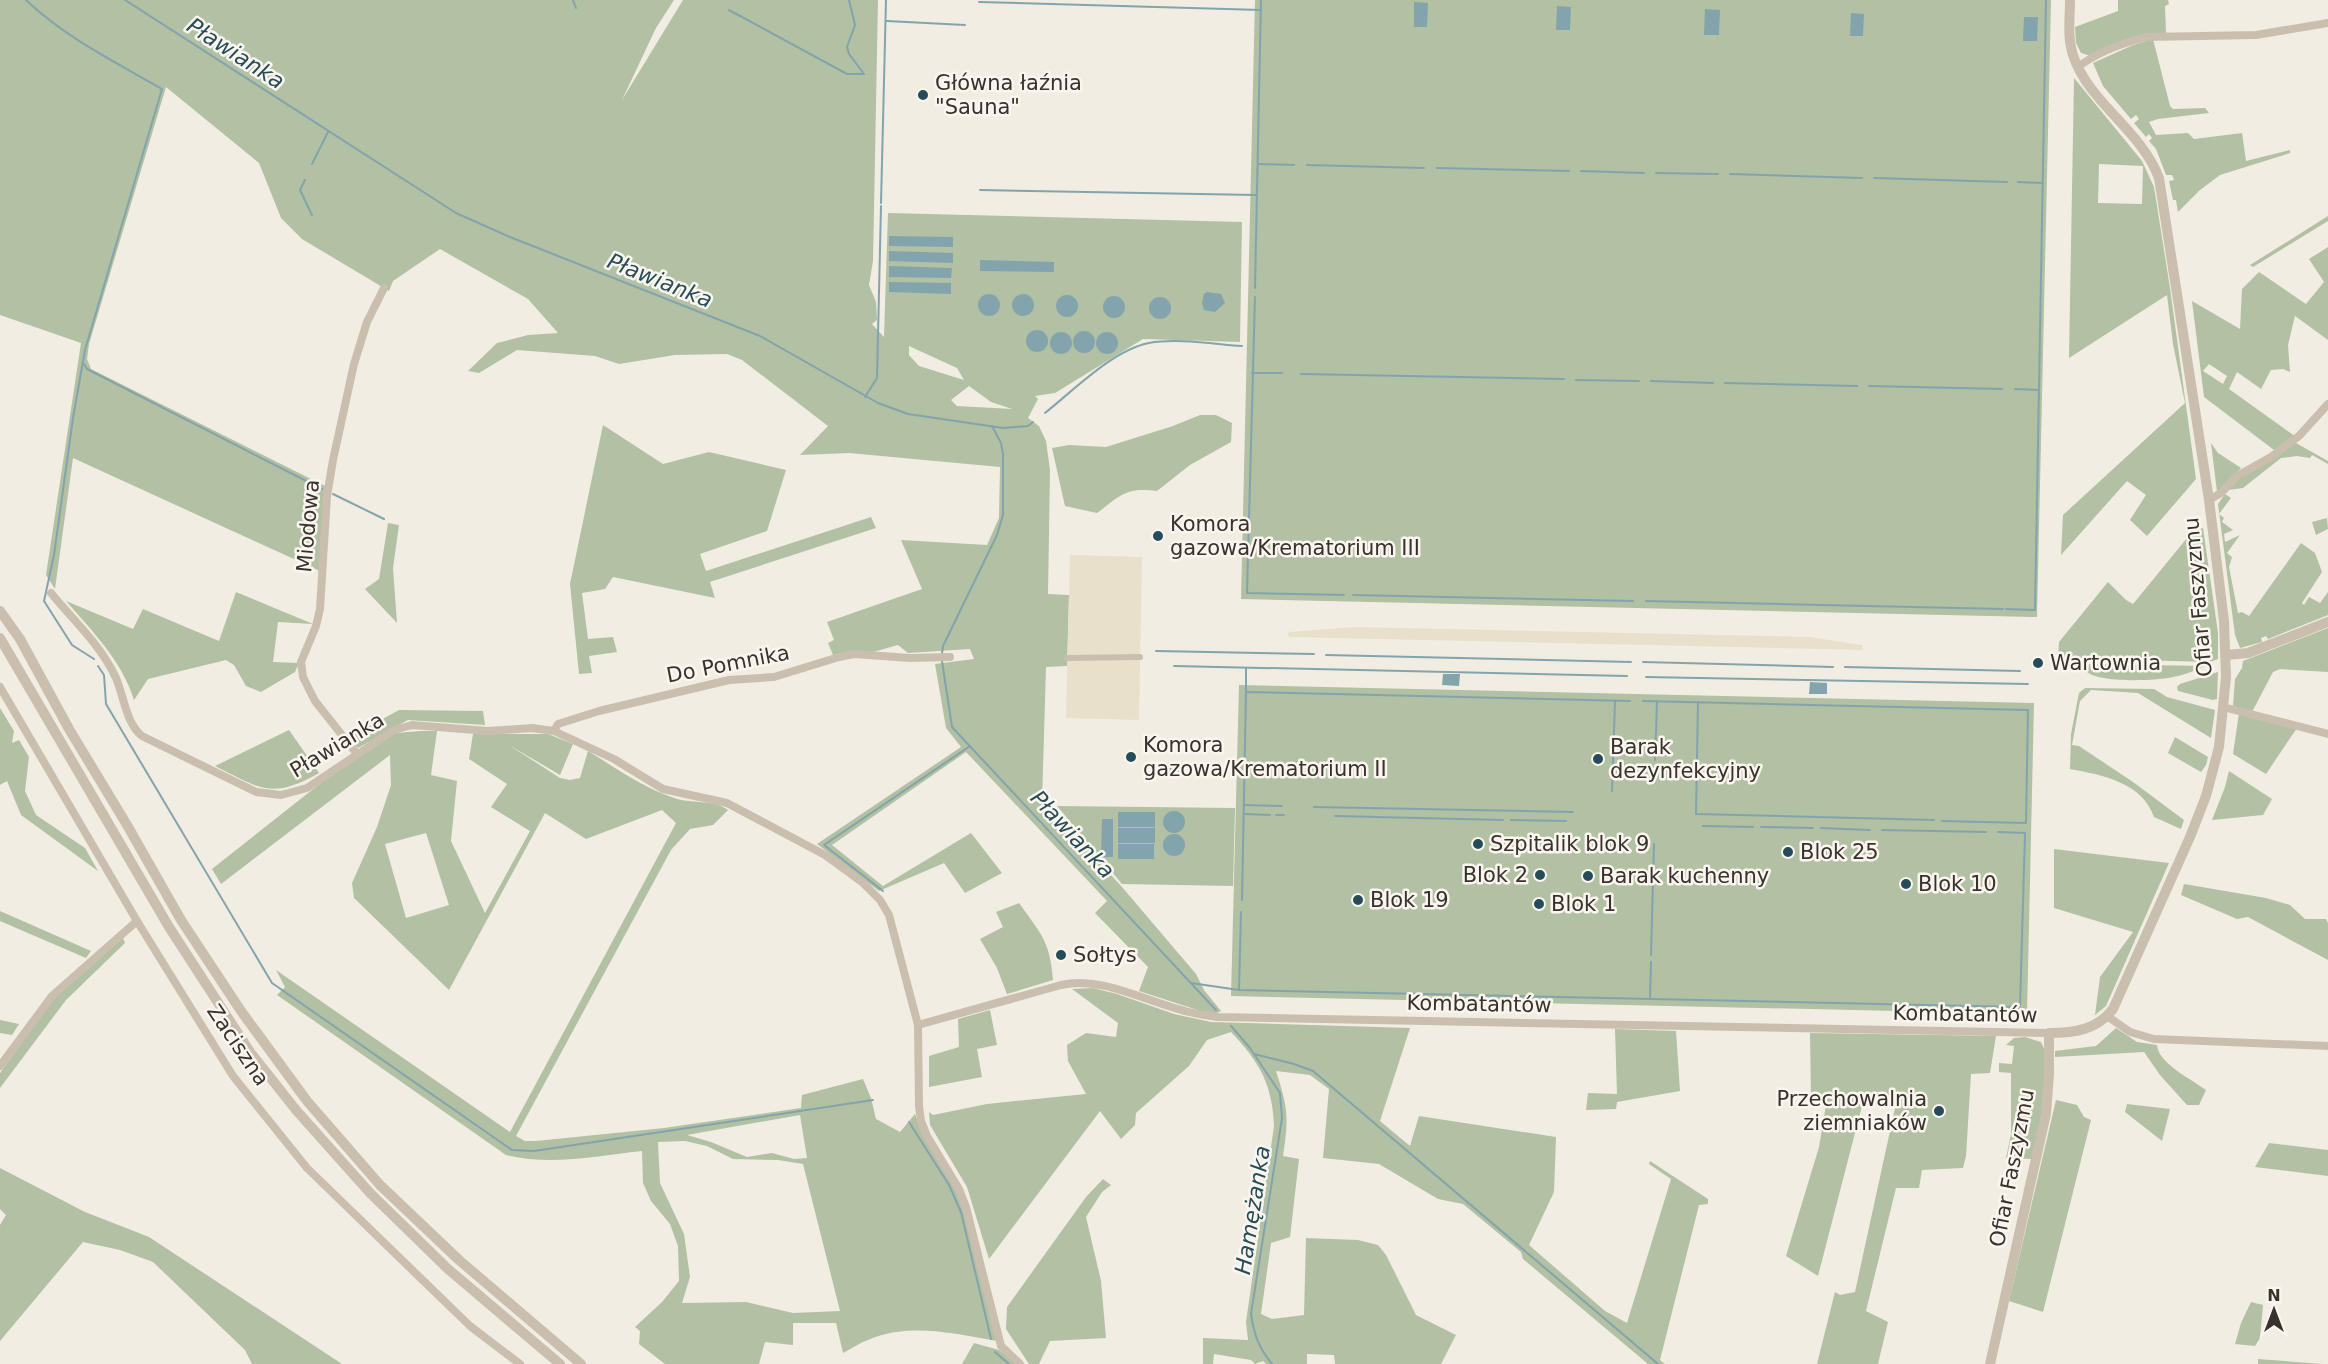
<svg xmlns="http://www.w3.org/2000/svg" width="2328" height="1364" font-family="'DejaVu Sans',sans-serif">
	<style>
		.green { fill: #b2c0a3; fill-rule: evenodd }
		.plaza { fill: #e8e0cb }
		.water { fill: #83a4ad }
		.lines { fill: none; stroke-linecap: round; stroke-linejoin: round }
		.stream { stroke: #83a4ad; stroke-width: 2 }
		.pedestrian { stroke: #cabfaf; stroke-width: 6 }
		.minor { stroke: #cabfaf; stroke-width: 8 }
		.tertiary { stroke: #cabfaf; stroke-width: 10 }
		.poi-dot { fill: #254c58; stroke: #faf6ef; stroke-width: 2 }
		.labels { text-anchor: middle; stroke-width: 5; stroke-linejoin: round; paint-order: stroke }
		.poi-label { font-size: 21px; fill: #39322c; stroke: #faf6ef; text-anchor: start }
		.street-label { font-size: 21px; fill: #39322c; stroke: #faf6ef }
		.water-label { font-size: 22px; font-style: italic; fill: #254c58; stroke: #faf6ef }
	</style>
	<rect width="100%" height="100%" fill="#f2ede2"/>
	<g class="green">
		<path d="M0,0H674L656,28L622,100L683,0H878L873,261L869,285L876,302L877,320L872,324L884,337L888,213L1242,222L1240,342L1143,339L1055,393L1035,396L1038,399L1028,418L1039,426L1046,441L1050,470L1048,594L1069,595L1067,666L1046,667L1042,803L1045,812L1057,816L1122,887L1196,974L1204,990L1221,1011L1213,1015L1139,991L1148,967L1095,913L1107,901L966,752L832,845L883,886L971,833L1002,873L965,893L944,863L879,891L817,844L961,747L946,728L935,664L974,659L970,649L908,653L898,645L873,652L833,655L828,643L834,640L827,622L922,589L901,540L987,545L999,518L1000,467L849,453L800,455L828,426L742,360L727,354L675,355L619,364L595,356L517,350L479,373L468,371L497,343L528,335L558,333L528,299L440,249L393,281L389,291L302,239L281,218L259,163L166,87L89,344L87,359L91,369L325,486L320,571L73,458L55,589L46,575L81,343L0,315ZM909,346L957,368L964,380L919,366L909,355ZM969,386L991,402L1012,409L957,406L951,400Z"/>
		<polygon points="1255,0 2051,0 2037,617 1241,599"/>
		<polygon points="2118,0 2168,0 2169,4 2165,6 2166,33 2091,56 2081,53 2076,43 2075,27 2118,11"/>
		<polygon points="2153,39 2170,106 2173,109 2205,108 2209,113 2158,119 2149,122 2156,135 2188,133 2194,139 2242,133 2246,161 2290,150 2290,153 2220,175 2200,190 2178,212 2176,200 2173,200 2169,181 2174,180 2172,175 2166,175 2156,149 2149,141 2152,138 2149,134 2146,137 2134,123 2139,119 2136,115 2131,119 2103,86 2093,63 2133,45"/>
		<path d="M2074,78L2142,161L2154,187L2170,288L2196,479L2147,536L2130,520L2146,495L2127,481L2061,555L2063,515L2185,403L2173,344L2167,295L2069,358ZM2099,164L2143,166L2142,204L2098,203Z"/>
		<polygon points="2328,216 2328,221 2253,267 2250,265"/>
		<path d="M2328,247V340L2295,316L2288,345L2290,372L2283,369L2271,370L2261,389L2237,372L2229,389L2296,437L2274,450L2204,397L2192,301L2240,329L2242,289L2259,272L2306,304L2324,282L2309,259ZM2209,364L2227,376L2223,384L2203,371Z"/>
		<path d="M1200,415H1216L1232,423L1231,442L1190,465L1157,491C1126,487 1121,495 1097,513L1065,506L1052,448L1069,445L1106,447L1173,426Z"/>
		<polygon points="603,425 663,464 709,452 786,470 767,531 700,554 706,571 871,517 876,528 710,582 715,598 613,577 605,589 582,593 588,639 613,637 617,652 589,656 592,673 579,674 570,584"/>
		<polygon points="2211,443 2218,453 2241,468 2217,492"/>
		<polygon points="2296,443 2328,461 2328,464 2312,455 2310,458 2297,456 2281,458 2243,488 2228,490 2240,478"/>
		<polygon points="2225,494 2231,498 2219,514 2224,518 2222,522 2233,530 2224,534 2225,542 2240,535 2227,553 2232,557 2229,567 2238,613 2242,612 2249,616 2301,543 2315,553 2322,572 2302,603 2304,605 2309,597 2320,603 2328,592 2328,615 2268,639 2266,636 2261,638 2262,642 2240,648 2235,635 2218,504"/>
		<polygon points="2327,518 2328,529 2316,535 2312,522"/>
		<polygon points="388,523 399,525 393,568 397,623 365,589 379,579"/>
		<polygon points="2203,528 2218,633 2218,659 2210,662 2058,658 2059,642 2108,582 2126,600 2133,604 2192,532"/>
		<path d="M236,592L313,624L278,622L273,662L299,663L295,672L261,692L246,686L234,665L226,660L148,679L134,700C122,661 93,632 66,601L133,629L143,609L219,641Z"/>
		<polygon points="2328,628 2328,672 2280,669 2273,672 2252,712 2233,706 2235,679 2242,668 2243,661"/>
		<path d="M2089,664L2205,666C2194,671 2184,675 2173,677C2156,681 2099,683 2087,672Z"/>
		<polygon points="2218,672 2217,699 2213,700 2178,691 2177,687 2180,684"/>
		<polygon points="1239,685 2034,703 2027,1014 1231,996"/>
		<path d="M2085,688L2154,689L2167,697L2215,710L2211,738L2138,693L2091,690L2080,701L2072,745L2079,746L2133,782L2184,820L2181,829L2154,817C2142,782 2102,775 2070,769L2071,734L2079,693Z"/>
		<polygon points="0,708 14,731 12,743 19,740 29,757 25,791 36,815 85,848 98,871 21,815 7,781 0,785"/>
		<polygon points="399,710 483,711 485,725 408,720 358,748 348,738"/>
		<polygon points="2239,713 2297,728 2266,774 2233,754"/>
		<path d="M289,730L319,773C271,800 262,789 215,766Z"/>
		<path d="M421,731H437L431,775L457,781L451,841L485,913L530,831L491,807L507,784L469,759L473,734H548L573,744L560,775L509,745L560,778L570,780L580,778L588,751C616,768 642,787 674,798C691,804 712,799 728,810L713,825L690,829L671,850L516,1136L525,1141H536L664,1128L801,1108L802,1095L863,1079L871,1098L876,1119L900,1132L915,1114L923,1135L956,1190L964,1212L997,1341C955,1334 909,1322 868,1340C859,1343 851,1349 843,1353L836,1323H793V1345L765,1342L759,1364H665L639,1344L640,1331L635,1327L662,1302L679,1281L678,1246L670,1224L651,1201L643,1183L642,1151C597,1156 550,1166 506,1155L277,995L285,987L276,970L510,1132L676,823L662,810L586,839L545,813L449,990L354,898L352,883L377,827L391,785L390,755L221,884L212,869L331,775L396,733ZM426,833L449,905L406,918L385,844ZM800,1115L807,1158L794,1159L772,1153L747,1157L711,1142L687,1135ZM685,1141L707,1146L733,1159L778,1160L803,1164L840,1311L793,1313L746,1302L682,1303L690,1277L684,1234L660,1183L658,1142Z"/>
		<polygon points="2175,737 2208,757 2206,765 2201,772 2168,753"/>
		<polygon points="2229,771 2272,799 2263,815 2212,820 2225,787"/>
		<polygon points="1057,806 1235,808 1233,886 1122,884"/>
		<polygon points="2054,849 2169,863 2106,1006 2095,1015 2100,977 2133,932 2054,908"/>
		<polygon points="2184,884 2266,898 2290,905 2305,919 2326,919 2328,923 2328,960 2248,917 2237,919 2181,895"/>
		<path d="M1019,903C1041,934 1050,941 1053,980L1007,994L997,968L980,939L1003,927L996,912Z"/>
		<polygon points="0,911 91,951 86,958 0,921"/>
		<polygon points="123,938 125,943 66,1000 0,1088 0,1073 54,998"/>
		<path d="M1093,988L1117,994L1174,1014L1211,1022L1410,1028L1380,1121L1410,1146L1419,1116L1556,1137L1554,1192L1529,1245L1605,1311L1627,1323L1671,1179L1649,1164L1650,1161L1708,1199V1204L1699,1205L1660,1360L1665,1364H1648L1523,1259L1521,1252L1463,1204L1438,1199L1379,1164L1323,1158L1329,1089L1310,1075L1276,1071C1288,1109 1289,1116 1283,1156L1299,1159L1290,1237L1271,1243L1261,1314L1272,1319L1304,1315L1306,1238L1358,1240L1378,1245L1386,1255L1416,1315L1456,1335L1441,1364H1335L1334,1355L1307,1354V1364H1266L1263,1361L1255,1364L1251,1360L1214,1354L1213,1364H1203V1338L1248,1340L1246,1322L1274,1126C1272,1083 1260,1063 1231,1032L1207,1040L1189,1066L1136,1113L1135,1125L1121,1139L1100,1111L989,1259L967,1187L930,1125L929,1112L933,1115L987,1104L1086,1094L1068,1061L1067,1045L1086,1033L1116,1037L1118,1023L1072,989Z"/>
		<polygon points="990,1010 997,1045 977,1049 982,1077 929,1087 929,1056 959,1047 958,1019"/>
		<polygon points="0,1020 19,1024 12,1035 0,1033"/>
		<path d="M2116,1028L2137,1042L2157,1045C2158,1063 2191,1079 2206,1090L2199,1105H2187L2160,1075L2144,1052L2055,1057V1051L2096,1046Z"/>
		<polygon points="1615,1029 1676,1031 1680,1091 1617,1102 1616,1109 1586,1110 1588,1093 1617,1094"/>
		<polygon points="1810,1033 1996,1036 1990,1073 1971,1074 1966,1156 1963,1168 1922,1170 1919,1188 1896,1188 1866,1311 1888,1322 1878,1364 1817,1364 1835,1292 1840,1295 1855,1292 1895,1108 1863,1102 1818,1276 1786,1256 1819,1147 1827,1099 1811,1098"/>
		<path d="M2025,1037L2041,1042C2056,1069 2038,1129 2032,1159L2006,1158L2011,1134V1073L1999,1072V1063L2012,1064L2014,1046L2006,1045L2014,1038Z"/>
		<polygon points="2056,1100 2077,1105 2084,1117 2091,1120 2043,1312 2009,1301"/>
		<polygon points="2127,1104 2170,1109 2162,1141 2125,1112"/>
		<polygon points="2269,1143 2328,1150 2328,1176 2255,1167"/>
		<polygon points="0,1168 85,1212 149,1237 342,1364 252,1364 245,1350 153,1262 120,1250 83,1242 0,1341 0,1225 6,1215 0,1209"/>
		<polygon points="1103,1179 1111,1185 1102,1192 1086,1217 1101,1281 1106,1338 1050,1341 1039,1364 1029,1364 1006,1329 1007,1307 1086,1197"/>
		<polygon points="2251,1302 2263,1305 2260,1338 2255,1346 2235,1344 2241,1323"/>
		<polygon points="974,1343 999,1350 1016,1364 962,1364"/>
		<polygon points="2258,1359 2323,1364 2258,1364"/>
	</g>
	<g class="plaza">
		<polygon points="1070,555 1142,557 1139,720 1066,718"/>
		<polygon points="1354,627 1810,637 1862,645 1863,650 1290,637 1287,634 1290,632"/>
	</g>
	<g class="water">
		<polygon points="1414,2 1428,3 1427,27 1414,27"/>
		<polygon points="1557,6 1571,7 1570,30 1556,30"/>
		<polygon points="1705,9 1720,10 1719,35 1704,35"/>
		<polygon points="1851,13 1864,14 1863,36 1850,36"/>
		<polygon points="2024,17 2038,17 2037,41 2023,41"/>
		<polygon points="889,236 953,237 953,247 889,246"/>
		<polygon points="889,251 953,253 953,263 889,261"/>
		<polygon points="980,260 1054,262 1054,272 980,271"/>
		<polygon points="889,266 952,268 951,278 889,277"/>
		<polygon points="889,282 951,283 951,294 889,292"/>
		<polygon points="1207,292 1221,294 1225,303 1215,312 1204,310 1202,303 1204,294"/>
		<circle cx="989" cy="305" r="11"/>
		<circle cx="1023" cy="305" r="11"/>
		<circle cx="1067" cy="306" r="11"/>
		<circle cx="1114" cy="307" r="11"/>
		<circle cx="1160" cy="308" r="11"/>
		<circle cx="1037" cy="341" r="11"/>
		<circle cx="1084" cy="342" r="11"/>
		<circle cx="1107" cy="343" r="11"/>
		<circle cx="1061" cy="343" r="11"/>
		<polygon points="1443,674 1460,674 1459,686 1442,685"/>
		<polygon points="1810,682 1827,683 1827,694 1809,694"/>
		<polygon points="1168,762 1183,763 1183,772 1167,771"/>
		<circle cx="1174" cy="822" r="11"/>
		<rect x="1118" y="812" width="37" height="15"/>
		<polygon points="1102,819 1113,819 1113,857 1101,857"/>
		<rect x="1118" y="828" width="37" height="15"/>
		<circle cx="1174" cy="845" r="11"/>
		<rect x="1118" y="844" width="36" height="15"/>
	</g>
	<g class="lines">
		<g class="stream">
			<path d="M26,0C66,38 115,62 162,89L85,350L73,418L54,555L44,601L72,645L94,659"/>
			<polyline points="125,0 456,213 510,237 760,336 878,403 908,414 1003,428 1028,426 1033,422"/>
			<polyline points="573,0 576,8"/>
			<polyline points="979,2 1261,10"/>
			<polyline points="729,10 847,74 864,74 849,54 847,47 855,25 849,0"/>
			<polyline points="887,21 965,25"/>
			<polyline points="312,164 328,132"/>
			<polyline points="1258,164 1294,165"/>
			<polyline points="1307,165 1424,168"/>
			<polyline points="1437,168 1569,171"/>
			<polyline points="1581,171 1644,173"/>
			<polyline points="1656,173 1718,174"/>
			<polyline points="1730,174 1862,178"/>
			<polyline points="1874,178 2007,182"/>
			<polyline points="305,180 300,190 312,215"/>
			<polyline points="2018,182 2042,183"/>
			<polyline points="980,190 1256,195"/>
			<polyline points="881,203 886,0"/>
			<polyline points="1255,288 1261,0"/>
			<polyline points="1255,297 1247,593 1344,595"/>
			<polyline points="84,364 87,369 322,489"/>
			<polyline points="1252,373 1282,373"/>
			<polyline points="1301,374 1564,379"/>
			<polyline points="1576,380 1639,381"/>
			<polyline points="1651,381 1713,383"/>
			<polyline points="1725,383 1857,386"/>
			<polyline points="1869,386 2002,389"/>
			<polyline points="2015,389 2038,390"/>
			<polyline points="865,397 877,378 881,206"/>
			<path d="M1045,413C1074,390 1113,350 1149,343C1176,338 1214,344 1242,346"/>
			<polyline points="333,494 384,519"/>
			<polyline points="1353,595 1633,601"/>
			<polyline points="1646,601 2003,609"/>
			<polyline points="2006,609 2035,610 2046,0"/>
			<polyline points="1156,651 1314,654"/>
			<polyline points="942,653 943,646 997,535 1003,515 1003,454 1001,443 992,426"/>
			<polyline points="1326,655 1631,662"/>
			<polyline points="942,661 952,727 1216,1010"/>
			<polyline points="1643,662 1833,667"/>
			<polyline points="98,666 104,675 106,704 272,983 512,1150 534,1151 873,1100"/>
			<polyline points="1174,666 1627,676"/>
			<polyline points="1845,667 2020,671"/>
			<polyline points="1646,677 2028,684"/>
			<polyline points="1246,692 1246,669"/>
			<polyline points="1643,701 2028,710 2026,823 1942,821"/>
			<polyline points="1698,702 1696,814 1934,820"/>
			<polyline points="1655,760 1657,702"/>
			<polyline points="1612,791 1615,701"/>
			<polyline points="1244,805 1282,806"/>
			<polyline points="1314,807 1573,812"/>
			<polyline points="1244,814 1270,815"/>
			<polyline points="1276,815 1284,815"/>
			<polyline points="1335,816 1503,820"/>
			<polyline points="1511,820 1566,821"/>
			<polyline points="1703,826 1753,827"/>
			<polyline points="1761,827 1813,828"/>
			<polyline points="1821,828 1870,830"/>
			<polyline points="1882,830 1986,832"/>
			<polyline points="883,891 824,845 970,746"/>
			<polyline points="1242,900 1246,692 1630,701"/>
			<polyline points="1651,955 1654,844"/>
			<polyline points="1191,983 1239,990 2017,1007 2020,1006 2025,833 1998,832"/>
			<polyline points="1239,990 1241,912"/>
			<polyline points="1650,998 1651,962"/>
			<path d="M1231,1026L1250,1048L1280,1093L1282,1118L1251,1314C1254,1335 1259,1348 1272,1364"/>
			<polyline points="1254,1054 1294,1064 1313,1071 1658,1364"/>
			<polyline points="909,1122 949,1185 961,1212 991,1339"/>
			<polyline points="995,1352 1009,1364"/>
		</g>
		<polyline class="pedestrian" points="1067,658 1140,657"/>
		<g class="minor">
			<path d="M2078,67C2096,53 2123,43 2146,37L2256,35L2328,23"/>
			<polyline points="2209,500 2221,493 2237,476 2271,457 2299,436 2328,404"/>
			<path d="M51,593C73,620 101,645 116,678C124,697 126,723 142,736L256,792L281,795L307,788L394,730L412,725L488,731L532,728L554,731L614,759L663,789L727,803L825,855L862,882L880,900L889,915L918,1025L919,1106L921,1121L927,1136L959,1189L966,1207L1001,1346L1020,1364"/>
			<polyline points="0,687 137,921 233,1076 307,1168 470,1326 520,1364"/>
			<polyline points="2223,707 2328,734"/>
			<polyline points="554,731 558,724 599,711 729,680 774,677 839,657 854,654 910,658 950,657"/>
			<polyline points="357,754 315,701 303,677 301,662 316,626 320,609 327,496 333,460 354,364 367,322 384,288"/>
			<polyline points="2107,1016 2130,1032 2154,1039 2328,1046"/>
			<path d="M918,1025L1061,985C1103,976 1144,1001 1185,1011C1195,1014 1206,1015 1217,1017L2049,1033"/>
			<polyline points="0,1066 52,996 137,921"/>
		</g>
		<g class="tertiary">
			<polyline points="0,611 20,639 69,729 127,825 181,920 241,1011 307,1101 380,1185 459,1260 581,1364"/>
			<polyline points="0,638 169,927 250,1052 296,1110 370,1193 448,1269 560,1364"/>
			<polyline points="2226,655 2248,653 2328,622"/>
			<path d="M1990,1364L2046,1114L2049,1074V1033C2074,1033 2097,1030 2113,1009L2190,837L2206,796L2219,747L2226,677L2224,621L2209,500L2159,178C2141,130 2088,102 2073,55C2067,37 2070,18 2070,0"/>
		</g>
	</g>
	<g class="poi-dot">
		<circle cx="923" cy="95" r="6"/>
		<circle cx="1158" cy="536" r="6"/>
		<circle cx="2038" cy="663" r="6"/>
		<circle cx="1131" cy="757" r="6"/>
		<circle cx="1598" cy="759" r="6"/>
		<circle cx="1478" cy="844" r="6"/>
		<circle cx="1788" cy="852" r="6"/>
		<circle cx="1540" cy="875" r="6"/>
		<circle cx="1588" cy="876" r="6"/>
		<circle cx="1906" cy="884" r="6"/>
		<circle cx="1358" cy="900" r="6"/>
		<circle cx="1539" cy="904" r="6"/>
		<circle cx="1061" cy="955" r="6"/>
		<circle cx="1939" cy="1111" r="6"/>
	</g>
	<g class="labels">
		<g class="poi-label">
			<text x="935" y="90">Główna łaźnia<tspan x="935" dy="24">"Sauna"</tspan></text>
			<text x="1170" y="531">Komora<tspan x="1170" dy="24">gazowa/Krematorium III</tspan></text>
			<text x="2050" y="670">Wartownia</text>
			<text x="1143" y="752">Komora<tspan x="1143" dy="24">gazowa/Krematorium II</tspan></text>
			<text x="1610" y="754">Barak<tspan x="1610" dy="24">dezynfekcyjny</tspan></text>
			<text x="1490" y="851">Szpitalik blok 9</text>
			<text x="1800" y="859">Blok 25</text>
			<text x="1528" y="882" text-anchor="end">Blok 2</text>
			<text x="1600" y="883">Barak kuchenny</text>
			<text x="1918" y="891">Blok 10</text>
			<text x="1370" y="907">Blok 19</text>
			<text x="1551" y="911">Blok 1</text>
			<text x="1073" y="962">Sołtys</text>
			<text x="1927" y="1106" text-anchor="end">Przechowalnia<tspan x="1927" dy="24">ziemniaków</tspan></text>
		</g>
		<g class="street-label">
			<text transform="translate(308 526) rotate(-85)" y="7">Miodowa</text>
			<text transform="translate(2198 597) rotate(-95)" y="7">Ofiar Faszyzmu</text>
			<text transform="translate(728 664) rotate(-11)" y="7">Do Pomnika</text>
			<text transform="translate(337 745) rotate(-31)" y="7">Pławianka</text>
			<text transform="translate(1479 1004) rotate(1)" y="7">Kombatantów</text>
			<text transform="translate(1965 1014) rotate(1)" y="7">Kombatantów</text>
			<text transform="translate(238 1045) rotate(56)" y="7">Zaciszna</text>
			<text transform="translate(2012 1168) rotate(-79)" y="7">Ofiar Faszyzmu</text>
		</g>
		<g class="water-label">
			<text transform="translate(236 53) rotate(33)" y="8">Pławianka</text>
			<text transform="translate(660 280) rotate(22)" y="8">Pławianka</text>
			<text transform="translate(1073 834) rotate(47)" y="8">Pławianka</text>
			<text transform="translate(1252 1210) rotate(-81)" y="8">Hamężanka</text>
		</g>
	</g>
	<g transform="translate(2274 1310)" stroke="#faf6ef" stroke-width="4.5" paint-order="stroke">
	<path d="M0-4.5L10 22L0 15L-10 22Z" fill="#39322c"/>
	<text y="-9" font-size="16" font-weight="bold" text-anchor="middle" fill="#39322c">N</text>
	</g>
</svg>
